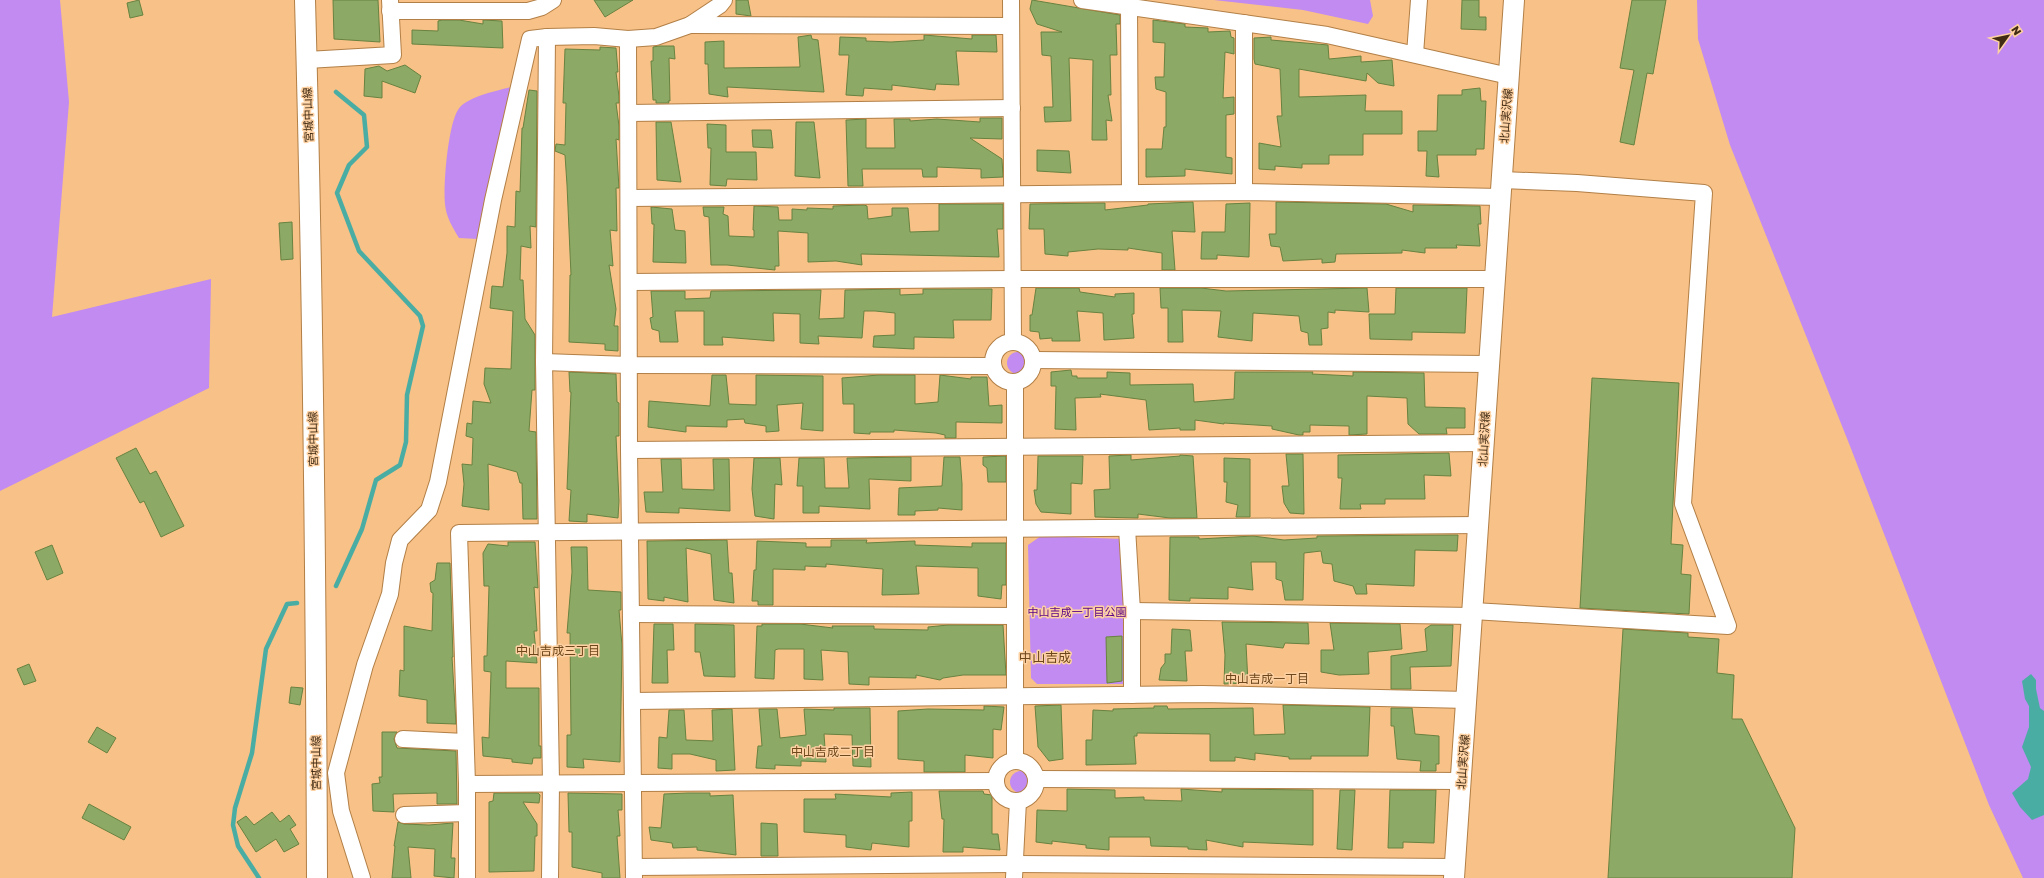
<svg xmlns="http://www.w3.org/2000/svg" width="2044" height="878" font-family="'Golos Text','Noto Sans JP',sans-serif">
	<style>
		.green { fill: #c18bf1 }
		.water { fill: #4aada4 }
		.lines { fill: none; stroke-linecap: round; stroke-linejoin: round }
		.stream { stroke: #4aada4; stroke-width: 4.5 }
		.building { fill: #8da966; stroke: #688240 }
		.minor-casing { stroke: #b27f46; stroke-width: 18 }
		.tertiary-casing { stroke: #b27f46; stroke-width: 22 }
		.minor { stroke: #fff; stroke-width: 16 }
		.tertiary { stroke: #fff; stroke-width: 20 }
		.labels { text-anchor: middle; stroke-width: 3; stroke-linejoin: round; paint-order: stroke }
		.street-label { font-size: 11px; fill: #412b13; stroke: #fed1a3 }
		.park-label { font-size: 11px; fill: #580187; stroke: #fed1a3 }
		.neighbourhood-label { font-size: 12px; fill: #6d471b; stroke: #fed1a3 }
		.quarter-label { font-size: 13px; fill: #6d471b; stroke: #fed1a3 }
	</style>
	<rect width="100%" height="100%" fill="#f8c187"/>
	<g class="green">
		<polygon points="0,0 60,0 69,102 52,317 211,279 209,388 0,491"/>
		<polygon points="1214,0 1370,0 1373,16 1368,24 1303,10"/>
		<polygon points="1697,0 2044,0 2044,878 2023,878 1989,805 1850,446 1730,145 1698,39"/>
		<path d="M511,87L478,239L459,238C453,228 446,217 445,204C443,186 448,125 458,110C465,97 497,91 511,87Z"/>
		<circle cx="1018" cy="363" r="11"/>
		<polygon points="1041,536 1123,539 1127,684 1037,684 1031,678 1028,545"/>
		<circle cx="1021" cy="782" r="11"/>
	</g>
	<polygon class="water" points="2031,674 2036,680 2036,689 2040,708 2044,711 2044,815 2032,820 2020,807 2012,793 2028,779 2031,767 2022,747 2029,727 2029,706 2025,699 2022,681"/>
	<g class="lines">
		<g class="stream">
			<polyline points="336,92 364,115 367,147 349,165 337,193 359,251 420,316 423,326 407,395 406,442 400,465 376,480 362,529 336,586"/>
			<polyline points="259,878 238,846 233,825 235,808 252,753 266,649 287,604 297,603"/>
		</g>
	</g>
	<g class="building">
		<polygon points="139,0 143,15 130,18 127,3"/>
		<polygon points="333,0 378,0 380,42 334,39"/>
		<polygon points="594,0 633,0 605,17"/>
		<polygon points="736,0 748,0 751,16 736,14"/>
		<polygon points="1032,0 1120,15 1120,24 1116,24 1117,55 1110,55 1111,95 1108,95 1112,121 1106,120 1107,140 1092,140 1093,60 1069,58 1071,121 1045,122 1044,107 1053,107 1051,56 1042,55 1041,32 1062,32 1037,24 1030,9"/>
		<polygon points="1462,0 1479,0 1479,17 1486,17 1486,30 1461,29"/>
		<polygon points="1632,0 1666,0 1653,74 1647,73 1634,145 1620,142 1634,70 1620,68"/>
		<polygon points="442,20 459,20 483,24 483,20 502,21 503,48 412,44 412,30 438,31 438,21"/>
		<polygon points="1153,20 1185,24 1185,27 1208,28 1208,32 1230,31 1231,37 1234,38 1234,54 1225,52 1223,98 1234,97 1234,114 1226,115 1226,157 1232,158 1232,174 1185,169 1185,176 1146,177 1146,149 1162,149 1164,127 1166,127 1166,92 1156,89 1155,77 1164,77 1165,43 1153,42"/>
		<polygon points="811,35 812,39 818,40 824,92 727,87 728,97 709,94 708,64 705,64 705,42 724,41 724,68 800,67 798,37"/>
		<polygon points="924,35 972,39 972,35 996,35 997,52 956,51 959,85 936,84 935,90 892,85 892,90 864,88 863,96 846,95 849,55 839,55 840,37 866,38 866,41 891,42 924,40"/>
		<polygon points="1271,37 1271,40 1328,45 1329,59 1361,56 1361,62 1392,60 1394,86 1378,83 1367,73 1366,81 1299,69 1299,97 1366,95 1365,111 1402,111 1402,134 1363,134 1363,155 1329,155 1329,164 1302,164 1302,168 1275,166 1275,170 1259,169 1259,143 1281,147 1277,116 1282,116 1280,69 1255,64 1254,59 1254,38"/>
		<polygon points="659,46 674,46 675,59 669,58 670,101 668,101 669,103 656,103 656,100 653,100 651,61 653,61 653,47"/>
		<polygon points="600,47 616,48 618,72 616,72 619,97 619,103 616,103 619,126 619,140 616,139 619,188 616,188 617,231 610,230 613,266 609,265 616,309 614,326 618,326 618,351 605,350 605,344 569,342 570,275 571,275 567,185 565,155 555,151 556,144 565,145 566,103 563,103 565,49 600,50"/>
		<polygon points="405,65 421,76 415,93 382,81 382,98 364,96 365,69 379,66 387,71"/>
		<polygon points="1480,88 1481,101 1486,101 1484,149 1476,149 1476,155 1437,155 1439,177 1426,176 1427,151 1418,151 1418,131 1437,131 1438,95 1462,95 1462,90"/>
		<polygon points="529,90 537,91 536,227 530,226 531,248 521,246 520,280 523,280 525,319 535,335 535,390 532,390 529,431 536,432 537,519 523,519 522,483 520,483 517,472 488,464 489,510 462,506 464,484 462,464 472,465 473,438 466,436 467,423 472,424 473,401 491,403 484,384 485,368 511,369 513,311 490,308 492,286 503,287 507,253 507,226 515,227 516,191 520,192 522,128 523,128"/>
		<polygon points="980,118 1002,118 1002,139 970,138 1002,159 1003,177 981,178 981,169 937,167 937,177 923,177 922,169 862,169 863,186 848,186 846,120 866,119 866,148 895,148 894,119 910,119 910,121 937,119 980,122"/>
		<polygon points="656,122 671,122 681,182 657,180"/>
		<polygon points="796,122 814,122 820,178 795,176"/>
		<polygon points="707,124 726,125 726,152 756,152 757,180 727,179 726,186 710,185 711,148 708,148"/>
		<polygon points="752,130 771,130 773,148 753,147"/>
		<polygon points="1037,150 1069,151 1071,173 1037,171"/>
		<polygon points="1193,202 1195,232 1172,231 1175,270 1162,270 1162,253 1128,248 1128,250 1098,249 1068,252 1068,256 1045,254 1044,229 1029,229 1030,204 1105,203 1105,210 1148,205 1148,204"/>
		<polygon points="1276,202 1386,204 1413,212 1413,205 1480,206 1481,224 1478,224 1480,246 1456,245 1457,248 1425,248 1425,253 1402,250 1402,253 1336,254 1335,262 1322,263 1322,259 1283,261 1280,247 1271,246 1269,234 1276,234"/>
		<polygon points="1250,203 1249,257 1217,255 1217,259 1201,259 1202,232 1225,232 1226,204"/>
		<polygon points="939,204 1003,204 1003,229 997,229 999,257 861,254 862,265 836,261 808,262 808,233 778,231 779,266 775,266 775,270 727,265 711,265 709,217 704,216 703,207 724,207 723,214 728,216 729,236 754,237 754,230 753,230 754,206 778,207 779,220 792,220 792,209 807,210 807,208 833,209 833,206 864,205 867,206 868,219 892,216 892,208 908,208 910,232 939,231"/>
		<polygon points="651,207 672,209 675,230 685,231 686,263 653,262 654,224 652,224"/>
		<polygon points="292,222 293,259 281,260 279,223"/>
		<polygon points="1036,288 1079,288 1080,292 1115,297 1115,294 1134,293 1134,314 1132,314 1134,338 1104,340 1103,313 1077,311 1080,341 1052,341 1052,338 1040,339 1039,332 1030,331 1030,315 1032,315"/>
		<polygon points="1160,288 1201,288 1226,291 1367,288 1369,312 1335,310 1335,313 1328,312 1328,328 1321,329 1322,345 1309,345 1308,333 1301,331 1299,316 1253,313 1252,341 1218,337 1221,311 1182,310 1183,342 1168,342 1168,308 1161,308"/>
		<polygon points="1396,288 1467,288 1465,333 1412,332 1412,340 1370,339 1369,314 1395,314"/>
		<polygon points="900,289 900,295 923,294 923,289 992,289 991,320 953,320 954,338 914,337 914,349 873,347 874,336 895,335 895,313 875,311 864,311 862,338 818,336 819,344 800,343 800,314 773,313 774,341 722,337 723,345 704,345 704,311 675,311 678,342 660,342 659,331 652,329 650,318 653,317 651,291 685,291 685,299 710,298 711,291 821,290 819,319 844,318 845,290"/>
		<polygon points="1071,370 1072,376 1077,376 1077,378 1107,378 1107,372 1130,373 1130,385 1193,384 1194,402 1234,399 1235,372 1313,372 1312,374 1353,376 1353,372 1424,373 1425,407 1465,408 1465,428 1446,428 1447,434 1419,434 1408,424 1407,398 1367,396 1367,434 1349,435 1349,426 1310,425 1310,432 1303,432 1303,435 1299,435 1272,429 1272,426 1224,423 1224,424 1195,420 1195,430 1180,430 1180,428 1149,430 1146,400 1100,394 1101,397 1075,398 1076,430 1055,429 1056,386 1051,386 1051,372"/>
		<polygon points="569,372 616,374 617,402 619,403 619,436 616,436 619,501 618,518 587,514 587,522 569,521 571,490 567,489 571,392 570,392"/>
		<polygon points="712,375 726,375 729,404 756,405 756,375 823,376 823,431 801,429 803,403 777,405 779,431 766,432 766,426 745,423 744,419 727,420 727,427 686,426 686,432 648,427 649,401 710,406"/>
		<polygon points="879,375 915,375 915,404 938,402 940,375 971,379 971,377 987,377 989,406 1002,405 1002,423 956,422 956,438 945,438 945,435 936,433 894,430 894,432 870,432 870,434 854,433 854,404 843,404 842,378"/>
		<polygon points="1592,378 1679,383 1671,544 1683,545 1681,574 1691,575 1689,614 1580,608"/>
		<polygon points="136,448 150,474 156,471 184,526 161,537 144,501 140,503 116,458"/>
		<polygon points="1449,453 1451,476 1424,475 1425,499 1385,499 1385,504 1360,504 1361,509 1340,509 1342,478 1338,478 1338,455"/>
		<polygon points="1286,454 1303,454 1304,514 1290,513 1284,503 1282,486 1289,486"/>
		<polygon points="1131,455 1131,460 1180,456 1180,455 1193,456 1197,518 1170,518 1138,514 1138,518 1095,517 1094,490 1110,489 1109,456"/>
		<polygon points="1006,456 1006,482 988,482 987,468 983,465 983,457"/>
		<polygon points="1038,456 1083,456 1082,484 1071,483 1071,514 1041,512 1036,504 1034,490 1037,490"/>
		<polygon points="911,457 911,481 869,479 870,509 819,506 819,513 803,513 803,486 797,486 799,458 824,458 825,488 849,488 847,458"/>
		<polygon points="944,457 960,457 962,484 962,510 938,508 938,510 915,511 915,515 898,515 899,488 942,486"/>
		<polygon points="754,458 780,458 782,485 775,484 774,519 755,516 752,489"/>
		<polygon points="1224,458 1250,459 1250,517 1236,517 1238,505 1226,502 1227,482 1224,482"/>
		<polygon points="661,459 681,459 682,489 714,490 713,459 729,459 730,511 679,508 679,513 646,512 644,492 663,492"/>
		<polygon points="1458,535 1457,551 1415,550 1414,586 1366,584 1367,594 1356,594 1353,586 1334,581 1332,564 1323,563 1321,551 1304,553 1303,600 1285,600 1282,581 1276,579 1276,562 1251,562 1253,590 1228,587 1228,599 1190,598 1190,601 1169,600 1170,537 1199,537 1199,539 1253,536 1284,540 1317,538 1317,536"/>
		<polygon points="727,540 729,573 732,573 734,603 714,600 711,554 686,548 688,602 664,597 664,601 648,599 647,541"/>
		<polygon points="831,540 867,540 866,543 915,541 915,545 972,547 972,543 1006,543 1006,585 1002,585 1001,599 978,596 978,568 916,566 919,594 882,595 883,569 826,564 826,567 805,566 805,570 773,569 773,605 758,605 758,601 752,601 754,570 756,570 757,541 806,543 806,547 831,547"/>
		<polygon points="508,542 535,542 538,588 534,587 537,631 534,631 537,663 506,661 506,688 539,688 539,746 541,746 541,758 533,758 532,764 512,762 512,759 483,756 482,737 489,738 491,672 484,671 484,656 487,656 489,586 484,586 483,553 488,544 508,546"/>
		<polygon points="52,545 63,573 47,580 35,552"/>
		<polygon points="571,547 587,547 588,590 621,592 621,610 619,610 622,646 620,762 583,759 584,768 567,767 567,735 571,735 570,633 567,633 572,572"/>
		<polygon points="437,563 450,563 453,657 452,657 456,724 427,723 427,700 399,696 400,670 404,671 404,626 432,631 433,593 431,592 430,583 435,580"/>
		<polygon points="1222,622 1308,623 1309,644 1285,643 1283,648 1246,644 1248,683 1224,684 1225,655"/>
		<polygon points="1330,623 1400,624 1402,649 1368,652 1369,674 1339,675 1321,672 1321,650 1334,650"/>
		<polygon points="654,624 673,624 674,650 667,650 668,683 652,683"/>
		<polygon points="695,624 734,625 735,677 704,676 700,652 695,652"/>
		<polygon points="762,624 800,624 833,628 832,626 874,626 874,629 928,630 928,627 948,625 1003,625 1006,675 963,675 943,678 940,680 916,675 916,678 869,677 869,685 849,684 848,652 821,650 823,680 804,679 804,649 778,649 775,650 774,679 755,678 757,626 762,626"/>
		<polygon points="1431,625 1453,625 1451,666 1410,667 1411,689 1391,689 1391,656 1427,651 1425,629"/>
		<polygon points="1172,629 1190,630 1192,651 1185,651 1187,681 1159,680 1161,668 1165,663 1165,654 1171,654"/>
		<polygon points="1623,629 1688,633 1688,637 1719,639 1717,673 1734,675 1732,719 1742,719 1795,828 1792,878 1608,878"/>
		<polygon points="1122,636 1122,681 1107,683 1106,637"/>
		<polygon points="29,664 36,681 24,685 17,669"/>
		<polygon points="291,687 303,688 300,705 289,703"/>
		<polygon points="1061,705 1063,759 1049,761 1038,747 1035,706"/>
		<polygon points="1283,705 1370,707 1368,756 1311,756 1311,759 1289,759 1289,757 1255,753 1255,760 1235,757 1235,761 1210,761 1210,734 1137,733 1137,736 1134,736 1136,764 1086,765 1086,740 1092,740 1093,710 1113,711 1113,709 1154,708 1154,706 1167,706 1168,709 1253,708 1254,735 1285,734"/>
		<polygon points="984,706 1004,707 1001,730 993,729 993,758 965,755 965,772 924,772 924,761 898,759 898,711 928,709 984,710"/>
		<polygon points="834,708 870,708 871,767 853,766 852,735 824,734 826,762 801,761 801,766 775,765 775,769 756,768 758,746 762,746 759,709 777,709 780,738 806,735 804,709 834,710"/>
		<polygon points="1391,708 1412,708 1415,734 1439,736 1439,764 1436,764 1436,771 1420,771 1421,761 1397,759 1394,726 1391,726"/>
		<polygon points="732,709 735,770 716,771 716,760 690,754 672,754 672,769 658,768 659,737 667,738 669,710 684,710 686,740 713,741 712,710"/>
		<polygon points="97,727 116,738 107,753 88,742"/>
		<polygon points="382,732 397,732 394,739 397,748 456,751 457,804 437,804 437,793 393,794 394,812 373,811 372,784 380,783 379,777 382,777"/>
		<polygon points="1067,789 1115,790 1115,798 1144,797 1144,800 1182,801 1181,789 1222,792 1222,789 1313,790 1313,845 1243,842 1243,847 1206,840 1207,850 1188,849 1188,847 1151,846 1150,837 1109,837 1109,850 1086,848 1086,845 1052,841 1052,844 1036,842 1037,810 1067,811"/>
		<polygon points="1340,790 1355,790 1352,850 1337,849"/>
		<polygon points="1390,790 1436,790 1434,843 1403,842 1403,848 1388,848"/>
		<polygon points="939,791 983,791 984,794 992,795 992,834 998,834 1000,850 963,847 963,852 943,852 944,819 942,819"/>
		<polygon points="912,792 912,821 909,821 909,847 872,843 871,850 846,847 846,835 804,832 804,799 836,799 835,794 891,797 891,793"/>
		<polygon points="494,793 538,793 540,795 539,803 523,802 537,824 537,836 535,836 534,871 489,872 489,802 493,801"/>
		<polygon points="568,793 622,794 622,810 618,810 620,836 617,836 620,878 602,878 602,873 572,867 572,832 569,832"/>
		<polygon points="688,793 710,793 710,796 733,795 736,855 697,850 697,847 673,848 672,843 651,840 649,827 661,828 664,794"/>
		<polygon points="89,804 131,827 124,840 82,818"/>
		<polygon points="272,812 280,822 289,815 296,825 290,829 299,844 284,852 276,839 256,852 237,822 246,816 254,825"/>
		<polygon points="398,822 404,824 429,825 453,823 451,858 455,858 454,878 434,876 435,849 408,847 411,878 392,878 395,846 394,846"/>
		<polygon points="761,823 777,824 778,856 761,856"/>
	</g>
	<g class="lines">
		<g class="minor-casing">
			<g id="minor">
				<polyline points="1011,0 1013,342"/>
				<polyline points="1082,0 1327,35 1509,76"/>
				<polyline points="1129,7 1130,193"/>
				<polyline points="390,11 528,11 542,7 553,0"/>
				<polyline points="1244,23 1244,192"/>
				<polyline points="690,25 1011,26"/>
				<polyline points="547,37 544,362 551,783 550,878"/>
				<polyline points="628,39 629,450 634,878"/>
				<polyline points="1415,54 1419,0"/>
				<polyline points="307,60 393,55 390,0"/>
				<polyline points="629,113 1012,108"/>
				<polyline points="629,198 1244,192 1501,197"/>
				<polyline points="629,282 1012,279 1494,279"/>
				<circle cx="1013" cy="362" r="20"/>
				<polyline points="1033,360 1488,364"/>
				<polyline points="544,362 629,365 993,366"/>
				<polyline points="1015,382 1015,760"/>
				<polyline points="629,450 1484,443"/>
				<polyline points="1127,528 1132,611 1132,695"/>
				<polyline points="1132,611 1473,616"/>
				<polyline points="1473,611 1728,626 1683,504 1704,193 1577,183 1502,180"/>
				<polyline points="632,614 1015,616"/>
				<polyline points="632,701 1202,694 1468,700"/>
				<polyline points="403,739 465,742"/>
				<circle cx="1016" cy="781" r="20"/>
				<polyline points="1037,779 1461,781"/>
				<polyline points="467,784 996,781"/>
				<polyline points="404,815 467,813"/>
				<polyline points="634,867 1014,864 1455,867"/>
				<polyline points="362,878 341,811 336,773 365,665 390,594 394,563 400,540 429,510 438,482 493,200 530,39 547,37 594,36 628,39 656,37 690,25 720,5 724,0"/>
				<polyline points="467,878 467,784 459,533 1479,525"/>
				<polyline points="1014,878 1018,801"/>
			</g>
		</g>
		<g class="tertiary-casing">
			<g id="tertiary">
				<path d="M305,0C313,293 316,585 317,878"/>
				<polyline points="1454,878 1514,0"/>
			</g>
		</g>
		<use href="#minor" class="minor"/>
		<use href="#tertiary" class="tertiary"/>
	</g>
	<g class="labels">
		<g class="street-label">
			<text transform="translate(308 115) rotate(-92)" y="4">宮城中山線</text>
			<text transform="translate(1506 116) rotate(-86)" y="4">北山実沢線</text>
			<text transform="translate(313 439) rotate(-91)" y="4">宮城中山線</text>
			<text transform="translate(1484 439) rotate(-87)" y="4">北山実沢線</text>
			<text transform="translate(1463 762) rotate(-86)" y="4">北山実沢線</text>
			<text transform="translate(316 763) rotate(-90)" y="4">宮城中山線</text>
		</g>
		<g class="park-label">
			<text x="1077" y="616">中山吉成一丁目公園</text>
		</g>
		<g class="neighbourhood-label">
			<text x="558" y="655">中山吉成三丁目</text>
			<text x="1267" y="683">中山吉成一丁目</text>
			<text x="833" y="756">中山吉成二丁目</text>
		</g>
		<g class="quarter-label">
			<text x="1045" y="662">中山吉成</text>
		</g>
	</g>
	<g transform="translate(2008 36) rotate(57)" stroke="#fed1a3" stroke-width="3" paint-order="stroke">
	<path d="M0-3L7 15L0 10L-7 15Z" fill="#412b13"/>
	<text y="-6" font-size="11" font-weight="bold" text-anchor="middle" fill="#412b13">N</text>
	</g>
</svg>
